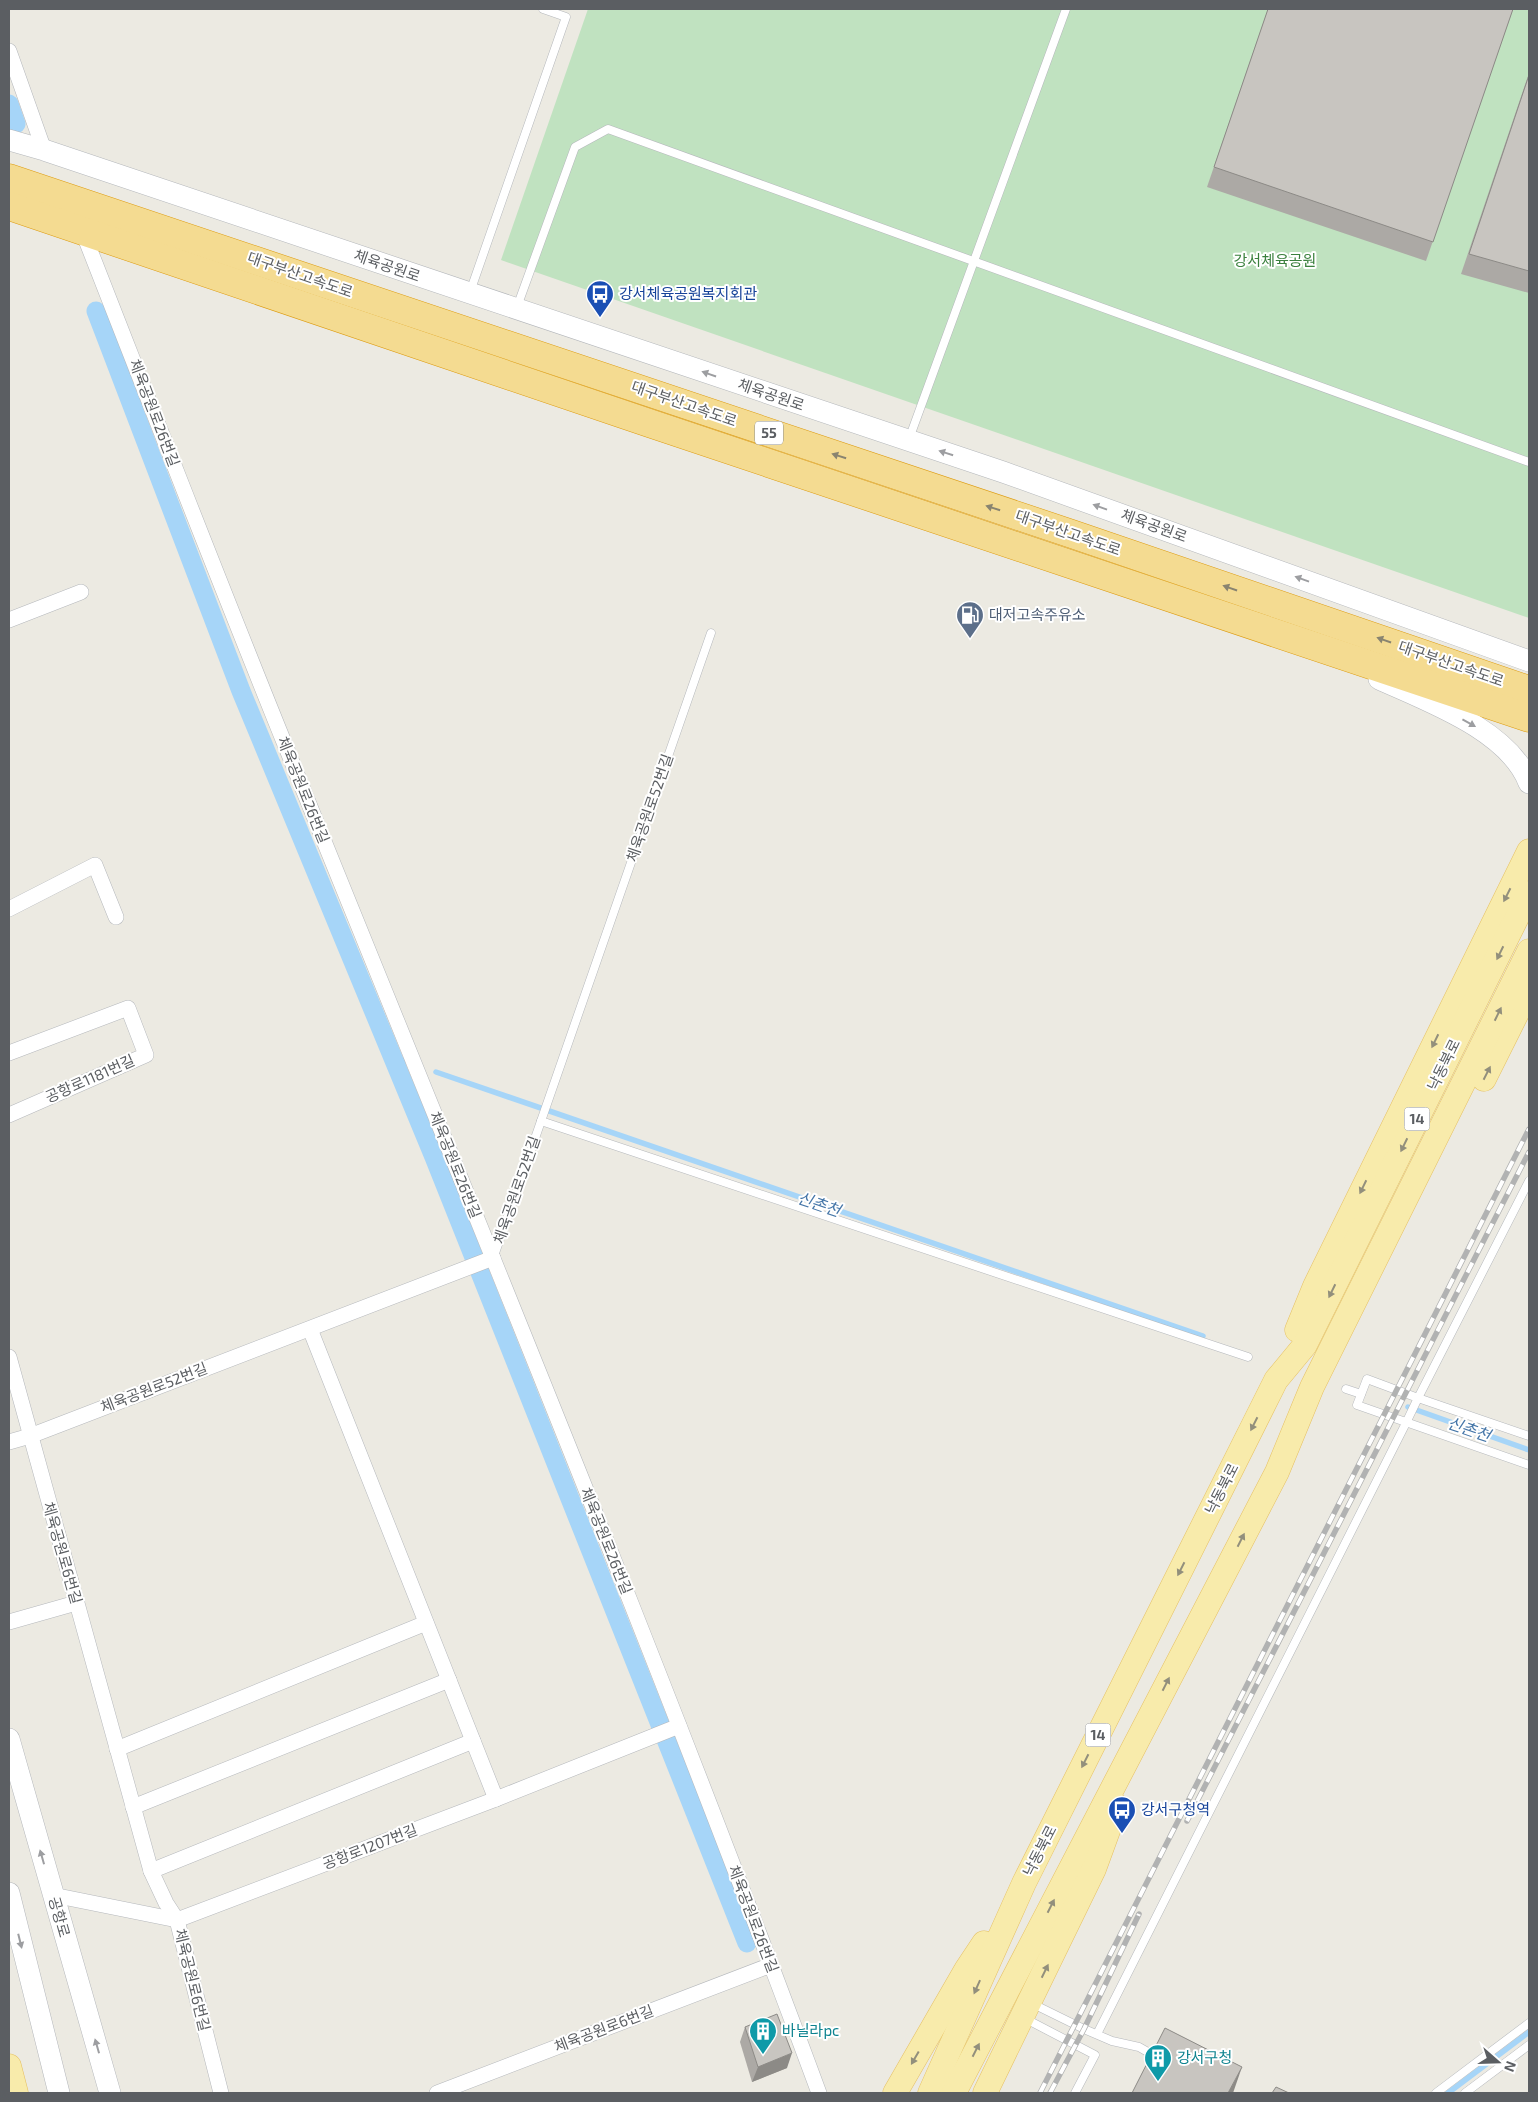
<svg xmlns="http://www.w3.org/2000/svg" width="1538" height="2102" font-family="'Exo 2','Noto Sans KR',sans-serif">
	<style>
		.green { fill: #c0e2c0 }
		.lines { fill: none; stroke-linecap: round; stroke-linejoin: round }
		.stream { stroke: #a6d5f8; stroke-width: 5.5 }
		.canal { stroke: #a6d5f8; stroke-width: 19 }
		.service-casing { stroke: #b5b8bc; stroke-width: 9 }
		.minor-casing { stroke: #b5b8bc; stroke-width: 16 }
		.secondary-casing { stroke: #b4b7bb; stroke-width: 22 }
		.primary-casing { stroke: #e6c062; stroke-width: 25 }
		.motorway-casing { stroke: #dd9c12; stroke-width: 29 }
		.service { stroke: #fff; stroke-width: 8 }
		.minor { stroke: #fff; stroke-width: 15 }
		.secondary { stroke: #fff; stroke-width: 21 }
		.primary { stroke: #f8ebab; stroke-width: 24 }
		.motorway { stroke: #f4db91; stroke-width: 28 }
		.rail-casing { stroke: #b1b2b2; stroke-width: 5.5 }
		.rail { stroke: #fff; stroke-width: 4; stroke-dasharray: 11; stroke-linecap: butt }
		.wall { fill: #aca9a5 }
		.shaded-wall { fill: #8c8a86 }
		.building { fill: #c8c5c0; stroke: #8c8a86 }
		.oneway { fill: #9d9ea1 }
		.oneway2 { fill: #898470 }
		.oneway3 { fill: #928f7c }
		.labels { text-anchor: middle; stroke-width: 4; stroke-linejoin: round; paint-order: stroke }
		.shield { fill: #fff; stroke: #8c8e91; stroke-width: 1 }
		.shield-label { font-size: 14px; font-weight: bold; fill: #5b5e62 }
		.park-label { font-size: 15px; fill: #3b803e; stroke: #fff }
		.street-label { font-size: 15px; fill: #5b5e62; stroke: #fff }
		.transit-label { font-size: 15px; fill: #164399; stroke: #fff; text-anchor: start }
		.service-label { font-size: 15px; fill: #4e5e75; stroke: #fff; text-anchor: start }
		.culture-label { font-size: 15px; fill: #0d838f; stroke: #fff; text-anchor: start }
		.water-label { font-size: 16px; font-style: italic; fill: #4576a8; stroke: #fff }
	</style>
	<rect width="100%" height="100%" fill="#eceae2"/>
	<polygon class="green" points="588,9 1529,9 1529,618 501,260"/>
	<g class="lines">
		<g class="stream">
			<polyline points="392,1057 404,1061"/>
			<polyline points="436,1072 1203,1336"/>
			<polyline points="1408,1407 1529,1450"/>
			<polyline points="1448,2093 1529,2032"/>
		</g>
		<g class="canal">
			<polyline points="9,104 16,124"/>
			<polyline points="96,311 241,691 434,1157 747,1943"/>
		</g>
		<g class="service-casing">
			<g id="service">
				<polyline points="470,292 566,17 543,9"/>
				<polyline points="517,307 575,147 608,129 1529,462"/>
				<polyline points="909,439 1066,9"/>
				<polyline points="541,1121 1248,1357"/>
				<polyline points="1529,1181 1418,1398 1529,1436"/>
				<polyline points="494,1256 711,633"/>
				<polyline points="1346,1389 1361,1394"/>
				<polyline points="1031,2003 1084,2029 1112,2041 1139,2047 1160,2059"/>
				<polyline points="1024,2018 1095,2055 1075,2093"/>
				<polyline points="1097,2034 1406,1423 1418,1398 1367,1379 1357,1405 1529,1465"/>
				<polyline points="1436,2093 1529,2023"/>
				<polyline points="1465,2093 1529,2045"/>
			</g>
		</g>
		<g class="minor-casing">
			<g id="minor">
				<polyline points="9,51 44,150"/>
				<path d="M86,240C153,411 219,582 288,752C468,1198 652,1642 819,2093"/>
				<polyline points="9,620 81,592"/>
				<polyline points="9,909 95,865 116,917"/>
				<polyline points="9,1053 128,1008 146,1055 9,1115"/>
				<polyline points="310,1329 496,1799"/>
				<polyline points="9,1357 151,1871 166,1903 177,1920 221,2093"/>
				<polyline points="9,1442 30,1436 493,1258"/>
				<polyline points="9,1622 76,1603"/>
				<polyline points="117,1749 426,1623"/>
				<polyline points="133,1807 449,1680"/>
				<polyline points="151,1871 473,1741"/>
				<polyline points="53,1895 177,1920 496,1799 679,1726"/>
				<polyline points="437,2093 771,1965"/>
			</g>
		</g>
		<g class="secondary-casing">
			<g id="secondary">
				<polyline points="9,140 44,150 1003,472 1529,661"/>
				<path d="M1379,679C1427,701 1509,730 1529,783"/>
				<polyline points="9,1739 110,2093"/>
				<polyline points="9,1893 59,2093"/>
			</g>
		</g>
		<g class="primary-casing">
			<g id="primary">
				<polyline points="1484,1079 1529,989"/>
				<polyline points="1297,1330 1315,1286 1529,851"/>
				<polyline points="9,2066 16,2093"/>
				<polyline points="895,2093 966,1970 984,1943"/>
				<polyline points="930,2093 1024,1883 1276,1380 1305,1345 1529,893"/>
				<polyline points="954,2093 1277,1472 1312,1387 1529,951"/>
				<polyline points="985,2093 1094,1869 1117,1806"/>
			</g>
		</g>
		<g class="motorway-casing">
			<g id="motorway">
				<polyline points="9,178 1072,534 1529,690"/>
				<polyline points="9,206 649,423 1529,718"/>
			</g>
		</g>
		<use href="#service" class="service"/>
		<use href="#minor" class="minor"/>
		<use href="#secondary" class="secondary"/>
		<use href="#primary" class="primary"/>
		<use href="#motorway" class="motorway"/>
		<g class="rail-casing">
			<g id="rail">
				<polyline points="1187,1821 1529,1152"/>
				<polyline points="1040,2093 1529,1129"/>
				<polyline points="1050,2093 1084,2029 1139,1914"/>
			</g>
		</g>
		<use href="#rail" class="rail"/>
	</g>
	<g class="wall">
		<polygon points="1268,9 1513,9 1426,261 1207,187"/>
		<polygon points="1529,73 1529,293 1461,274"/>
		<polygon points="745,2027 787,2068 752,2082 740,2042"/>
	</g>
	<g class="shaded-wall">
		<polygon points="792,2053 787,2068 752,2082 758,2067"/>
		<polygon points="1242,2067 1233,2093 1228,2093"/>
	</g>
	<g class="building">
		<polygon points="1268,9 1513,9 1433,242 1214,167"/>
		<polygon points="1529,75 1529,271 1469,254"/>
		<polygon points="777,2014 792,2053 758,2067 745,2027"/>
		<polygon points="1165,2028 1242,2067 1228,2093 1132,2093"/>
		<polygon points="1276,2087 1289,2093 1272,2093"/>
	</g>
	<defs><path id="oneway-solid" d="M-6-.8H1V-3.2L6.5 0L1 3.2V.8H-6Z" transform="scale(1.25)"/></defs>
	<g class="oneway">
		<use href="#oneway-solid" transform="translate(709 374) rotate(-161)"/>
		<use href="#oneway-solid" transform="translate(946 453) rotate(-162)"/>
		<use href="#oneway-solid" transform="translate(1100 507) rotate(-160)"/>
		<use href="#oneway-solid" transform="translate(1302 579) rotate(-160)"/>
		<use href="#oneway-solid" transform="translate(1469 723) rotate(29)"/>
		<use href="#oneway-solid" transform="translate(42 1857) rotate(-106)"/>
		<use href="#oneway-solid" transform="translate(20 1941) rotate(76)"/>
		<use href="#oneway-solid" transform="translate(97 2046) rotate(-106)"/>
	</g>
	<g class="oneway2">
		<use href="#oneway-solid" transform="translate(839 456) rotate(-162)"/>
		<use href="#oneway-solid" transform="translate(993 508) rotate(-162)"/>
		<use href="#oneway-solid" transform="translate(1230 588) rotate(-161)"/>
		<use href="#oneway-solid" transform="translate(1384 640) rotate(-161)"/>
	</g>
	<g class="oneway3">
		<use href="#oneway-solid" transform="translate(1507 895) rotate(117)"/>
		<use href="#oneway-solid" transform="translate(1500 953) rotate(116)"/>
		<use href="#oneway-solid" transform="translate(1498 1014) rotate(-64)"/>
		<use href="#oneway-solid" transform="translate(1435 1041) rotate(116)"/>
		<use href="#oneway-solid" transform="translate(1487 1073) rotate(-63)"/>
		<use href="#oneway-solid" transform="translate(1404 1145) rotate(116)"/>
		<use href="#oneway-solid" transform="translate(1363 1187) rotate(116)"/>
		<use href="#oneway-solid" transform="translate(1332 1291) rotate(116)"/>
		<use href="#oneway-solid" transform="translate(1254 1424) rotate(117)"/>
		<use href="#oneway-solid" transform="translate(1241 1540) rotate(-63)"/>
		<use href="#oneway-solid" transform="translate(1181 1569) rotate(117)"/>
		<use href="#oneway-solid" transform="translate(1166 1684) rotate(-63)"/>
		<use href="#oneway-solid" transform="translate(1085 1761) rotate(117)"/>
		<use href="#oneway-solid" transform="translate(1051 1906) rotate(-63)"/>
		<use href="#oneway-solid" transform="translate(1045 1971) rotate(-64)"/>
		<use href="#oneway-solid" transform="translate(977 1987) rotate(114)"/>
		<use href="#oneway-solid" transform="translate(976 2050) rotate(-63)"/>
		<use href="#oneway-solid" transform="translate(915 2058) rotate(120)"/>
	</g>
	<defs>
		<g id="bus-pin" transform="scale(1.4375)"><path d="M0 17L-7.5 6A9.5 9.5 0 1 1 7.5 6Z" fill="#1a4fb4" stroke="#fff"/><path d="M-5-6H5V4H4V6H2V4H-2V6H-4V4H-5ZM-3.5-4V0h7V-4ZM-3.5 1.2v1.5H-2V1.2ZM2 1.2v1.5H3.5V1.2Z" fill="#fff"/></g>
		<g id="fuel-pin" transform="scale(1.4375)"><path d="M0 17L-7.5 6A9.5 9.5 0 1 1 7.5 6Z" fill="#5c6f8a" stroke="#fff"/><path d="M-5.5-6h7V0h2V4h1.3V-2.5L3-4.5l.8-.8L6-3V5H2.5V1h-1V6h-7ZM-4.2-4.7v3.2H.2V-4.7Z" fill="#fff"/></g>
		<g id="building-pin" transform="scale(1.4375)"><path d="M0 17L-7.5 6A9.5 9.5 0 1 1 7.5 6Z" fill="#0f9aa8" stroke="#fff"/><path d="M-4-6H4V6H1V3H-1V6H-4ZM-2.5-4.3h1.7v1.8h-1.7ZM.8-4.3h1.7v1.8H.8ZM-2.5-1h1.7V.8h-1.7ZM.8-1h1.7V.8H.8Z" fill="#fff"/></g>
	</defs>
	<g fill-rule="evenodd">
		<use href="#bus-pin" x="600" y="294"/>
		<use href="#fuel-pin" x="970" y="615"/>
		<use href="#bus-pin" x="1122" y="1810"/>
		<use href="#building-pin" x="763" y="2031"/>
		<use href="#building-pin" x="1158" y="2058"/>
	</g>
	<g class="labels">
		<g class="shield">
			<rect x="755" y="421.5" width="28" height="23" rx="4"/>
			<rect x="1404.5" y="1107.5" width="25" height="23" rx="4"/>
			<rect x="1085.5" y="1723.5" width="25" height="23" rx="4"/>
		</g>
		<g class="shield-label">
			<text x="769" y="438">55</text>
			<text x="1417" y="1124">14</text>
			<text x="1098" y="1740">14</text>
		</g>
		<g class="park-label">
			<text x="1275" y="266">강서체육공원</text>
		</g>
		<g class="street-label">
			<text transform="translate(387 266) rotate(19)" y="5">체육공원로</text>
			<text transform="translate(300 275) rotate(19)" y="5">대구부산고속도로</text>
			<text transform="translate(771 395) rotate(19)" y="5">체육공원로</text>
			<text transform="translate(684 404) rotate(19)" y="5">대구부산고속도로</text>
			<text transform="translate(154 413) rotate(69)" y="5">체육공원로26번길</text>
			<text transform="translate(1154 526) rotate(20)" y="5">체육공원로</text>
			<text transform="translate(1068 533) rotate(19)" y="5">대구부산고속도로</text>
			<text transform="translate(1451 664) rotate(19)" y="5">대구부산고속도로</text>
			<text transform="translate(303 790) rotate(68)" y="5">체육공원로26번길</text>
			<text transform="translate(650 808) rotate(-71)" y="5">체육공원로52번길</text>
			<text transform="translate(1444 1065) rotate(-64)" y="5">낙동북로</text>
			<text transform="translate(90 1079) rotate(-24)" y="5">공항로1181번길</text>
			<text transform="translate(455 1165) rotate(68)" y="5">체육공원로26번길</text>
			<text transform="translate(517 1190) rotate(-71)" y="5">체육공원로52번길</text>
			<text transform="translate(154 1388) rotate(-21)" y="5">체육공원로52번길</text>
			<text transform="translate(1222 1489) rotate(-63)" y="5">낙동북로</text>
			<text transform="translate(606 1541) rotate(68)" y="5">체육공원로26번길</text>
			<text transform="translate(62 1553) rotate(74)" y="5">체육공원로6번길</text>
			<text transform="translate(370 1847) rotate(-21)" y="5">공항로1207번길</text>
			<text transform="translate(1040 1851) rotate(-63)" y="5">낙동북로</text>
			<text transform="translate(59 1917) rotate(74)" y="5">공항로</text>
			<text transform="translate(753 1919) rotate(69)" y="5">체육공원로26번길</text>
			<text transform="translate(192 1980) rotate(76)" y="5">체육공원로6번길</text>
			<text transform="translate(604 2029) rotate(-21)" y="5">체육공원로6번길</text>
		</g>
		<g class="transit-label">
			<text x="619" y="299">강서체육공원복지회관</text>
			<text x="1141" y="1815">강서구청역</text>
		</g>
		<g class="service-label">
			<text x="989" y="620">대저고속주유소</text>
		</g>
		<g class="culture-label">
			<text x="782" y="2036">바닐라pc</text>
			<text x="1177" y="2063">강서구청</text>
		</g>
		<g class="water-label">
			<text transform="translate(819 1204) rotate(19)" y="6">신촌천</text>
			<text transform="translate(1469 1429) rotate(19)" y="6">신촌천</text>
		</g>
	</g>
	<rect width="1538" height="2102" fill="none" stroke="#5b5e62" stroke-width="20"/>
	<g transform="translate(1498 2062) rotate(110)" stroke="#ffffff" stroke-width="4" paint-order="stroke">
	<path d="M0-4L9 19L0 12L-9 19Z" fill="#5b5e62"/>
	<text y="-8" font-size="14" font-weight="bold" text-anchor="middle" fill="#5b5e62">N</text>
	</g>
</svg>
